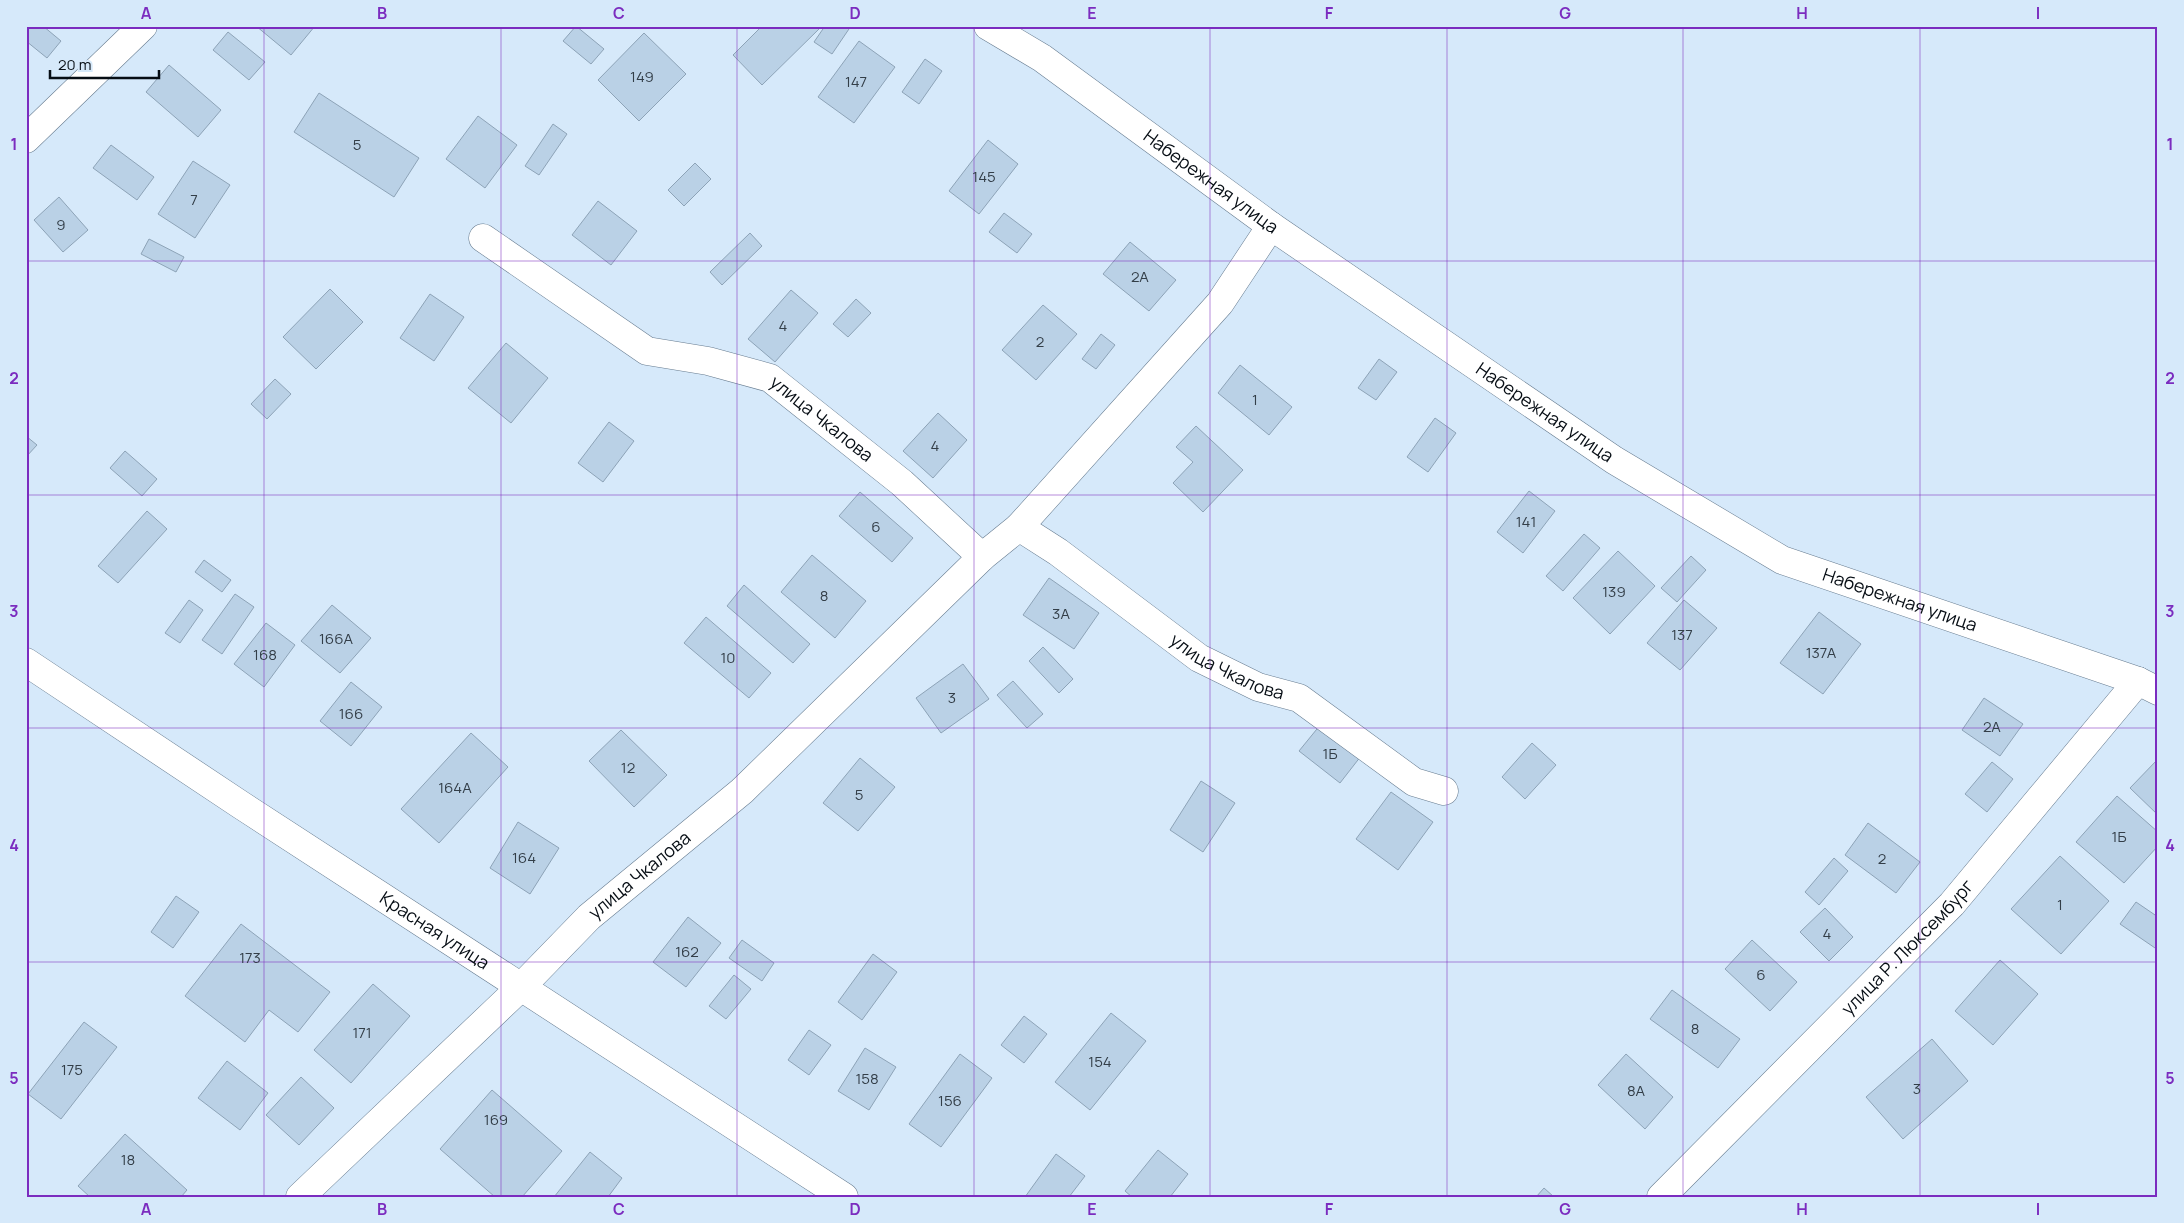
<svg xmlns="http://www.w3.org/2000/svg" width="2184" height="1223" font-family="Manrope,sans-serif">
	<style>
		.building { fill: #bad1e6; stroke: #8da3b7 }
		.lines { fill: none; stroke-linecap: round; stroke-linejoin: round }
		.street-casing { stroke: #677c90; stroke-width: 29 }
		.secondary-casing { stroke: #677c90; stroke-width: 29 }
		.primary-casing { stroke: #677c90; stroke-width: 29 }
		.street { stroke: #fff; stroke-width: 28 }
		.secondary { stroke: #fff; stroke-width: 28 }
		.primary { stroke: #fff; stroke-width: 28 }
		.grid { fill: none; stroke: #7b2cbf; stroke-width: 1; stroke-opacity: 0.55 }
		.labels { text-anchor: middle; stroke-width: 4; stroke-linejoin: round; paint-order: stroke }
		.number-label { font-size: 15px; fill: #333e48 }
		.street-label { font-size: 18px; fill: #060d14; stroke: #d6e9fa }
		.neatline { fill: none; stroke: #7b2cbf; stroke-width: 2 }
		.grid-label { font-size: 16px; text-anchor: middle; font-weight: bold; fill: #7b2cbf }
	</style>
	<rect width="100%" height="100%" fill="#d6e9fa"/>
	<g class="building">
		<polygon points="26,26 43,26 61,41 47,58 26,41"/>
		<polygon points="256,26 315,26 291,55"/>
		<polygon points="576,26 604,49 591,64 563,41"/>
		<polygon points="762,26 816,26 819,29 762,85 733,55"/>
		<polygon points="825,26 851,26 832,54 814,42"/>
		<polygon points="228,32 265,62 249,80 213,50"/>
		<polygon points="644,33 686,74 639,121 598,80"/>
		<polygon points="859,41 895,67 854,123 818,97"/>
		<polygon points="925,59 942,71 919,104 902,92"/>
		<polygon points="169,65 221,110 198,137 146,92"/>
		<polygon points="319,93 419,158 394,197 294,132"/>
		<polygon points="478,116 517,145 485,188 446,159"/>
		<polygon points="553,124 567,134 539,175 525,166"/>
		<polygon points="988,140 1018,164 979,214 949,191"/>
		<polygon points="111,145 154,177 137,200 93,168"/>
		<polygon points="193,161 230,185 195,238 158,214"/>
		<polygon points="695,163 711,179 684,206 668,190"/>
		<polygon points="59,197 88,230 63,252 34,220"/>
		<polygon points="598,201 637,231 611,265 572,235"/>
		<polygon points="1004,213 1032,234 1017,253 989,232"/>
		<polygon points="750,233 762,246 722,285 710,272"/>
		<polygon points="149,239 184,257 176,272 141,254"/>
		<polygon points="1130,242 1176,280 1149,311 1103,274"/>
		<polygon points="330,289 363,322 316,369 283,337"/>
		<polygon points="791,290 818,313 775,362 748,339"/>
		<polygon points="430,294 464,317 434,361 400,338"/>
		<polygon points="856,299 871,313 848,337 833,324"/>
		<polygon points="1043,305 1077,334 1036,380 1002,350"/>
		<polygon points="1101,334 1115,345 1096,369 1082,359"/>
		<polygon points="506,343 548,378 511,423 468,388"/>
		<polygon points="1379,359 1397,372 1376,400 1358,388"/>
		<polygon points="1240,365 1292,407 1269,435 1218,393"/>
		<polygon points="275,379 291,394 267,419 251,404"/>
		<polygon points="938,413 967,440 933,478 903,451"/>
		<polygon points="1435,418 1456,433 1428,472 1407,457"/>
		<polygon points="609,422 634,441 603,482 578,463"/>
		<polygon points="1196,426 1243,470 1203,512 1173,483 1193,462 1176,447"/>
		<polygon points="26,436 37,445 26,457"/>
		<polygon points="125,451 157,479 142,496 110,468"/>
		<polygon points="1529,491 1555,511 1523,553 1497,532"/>
		<polygon points="860,492 913,538 892,562 839,516"/>
		<polygon points="147,511 167,529 118,583 98,566"/>
		<polygon points="1584,534 1600,548 1563,591 1546,576"/>
		<polygon points="1618,551 1655,586 1610,634 1573,598"/>
		<polygon points="812,555 866,601 835,638 781,592"/>
		<polygon points="1691,556 1706,570 1677,602 1661,588"/>
		<polygon points="204,560 231,580 222,592 195,572"/>
		<polygon points="1049,578 1099,613 1074,649 1023,615"/>
		<polygon points="744,585 810,644 793,663 727,606"/>
		<polygon points="235,594 254,607 222,654 202,640"/>
		<polygon points="189,600 203,610 180,643 165,633"/>
		<polygon points="1684,600 1717,628 1680,670 1647,643"/>
		<polygon points="332,605 371,638 340,673 301,641"/>
		<polygon points="1819,612 1861,644 1823,694 1780,663"/>
		<polygon points="706,617 771,673 749,698 684,643"/>
		<polygon points="266,623 295,645 264,687 234,664"/>
		<polygon points="1043,647 1073,679 1059,693 1029,661"/>
		<polygon points="963,664 989,699 941,733 916,698"/>
		<polygon points="1013,681 1043,714 1027,728 997,695"/>
		<polygon points="351,682 382,707 351,746 320,721"/>
		<polygon points="1984,698 2023,724 2000,756 1962,730"/>
		<polygon points="1321,724 1361,756 1340,783 1299,751"/>
		<polygon points="621,730 667,775 634,807 589,761"/>
		<polygon points="471,733 508,767 439,843 401,809"/>
		<polygon points="1532,743 1556,765 1525,799 1502,777"/>
		<polygon points="860,758 895,787 858,831 823,803"/>
		<polygon points="2158,759 2158,815 2130,788"/>
		<polygon points="1992,762 2013,779 1987,812 1965,794"/>
		<polygon points="1201,781 1235,803 1203,852 1170,830"/>
		<polygon points="1391,792 1433,822 1398,870 1356,839"/>
		<polygon points="2117,796 2158,832 2158,846 2124,883 2076,842"/>
		<polygon points="518,822 559,848 530,894 490,868"/>
		<polygon points="1868,823 1920,862 1896,893 1845,855"/>
		<polygon points="2060,856 2109,901 2061,954 2011,909"/>
		<polygon points="1834,858 1848,871 1819,905 1805,892"/>
		<polygon points="176,896 199,912 173,948 151,932"/>
		<polygon points="2136,902 2158,917 2158,950 2120,924"/>
		<polygon points="1825,908 1853,937 1829,961 1800,932"/>
		<polygon points="688,917 721,943 686,987 653,962"/>
		<polygon points="241,924 330,992 298,1032 269,1010 245,1042 185,996"/>
		<polygon points="742,940 774,963 762,981 729,958"/>
		<polygon points="1752,940 1797,982 1770,1011 1725,969"/>
		<polygon points="873,954 897,972 862,1020 838,1002"/>
		<polygon points="2000,960 2038,994 1993,1045 1955,1011"/>
		<polygon points="734,975 751,989 726,1019 709,1006"/>
		<polygon points="373,984 410,1016 351,1083 314,1050"/>
		<polygon points="1672,990 1740,1039 1718,1068 1650,1019"/>
		<polygon points="1111,1013 1146,1041 1090,1110 1055,1082"/>
		<polygon points="1024,1016 1047,1034 1024,1063 1001,1045"/>
		<polygon points="84,1022 117,1047 61,1119 28,1094"/>
		<polygon points="809,1030 831,1045 809,1075 788,1060"/>
		<polygon points="1932,1039 1968,1081 1903,1139 1866,1097"/>
		<polygon points="865,1048 896,1067 869,1110 838,1091"/>
		<polygon points="960,1054 992,1078 941,1147 909,1124"/>
		<polygon points="1626,1054 1673,1097 1645,1129 1598,1085"/>
		<polygon points="227,1061 268,1093 240,1130 198,1098"/>
		<polygon points="301,1077 334,1108 299,1145 266,1115"/>
		<polygon points="492,1090 562,1151 522,1197 495,1197 440,1149"/>
		<polygon points="125,1134 187,1190 181,1197 90,1197 78,1186"/>
		<polygon points="1158,1150 1188,1174 1170,1197 1132,1197 1125,1191"/>
		<polygon points="590,1152 622,1178 608,1197 554,1197"/>
		<polygon points="1056,1154 1085,1176 1069,1197 1025,1197"/>
		<polygon points="1544,1188 1554,1197 1536,1197"/>
	</g>
	<g class="lines">
		<g class="street-casing">
			<g id="street">
				<path id="s1" d="M988,26L1042,58L1271,226L1614,460L1782,560L2138,681L2158,691"/>
				<polyline points="26,139 143,26"/>
				<path id="s2" d="M483,238L647,351L708,361L770,378L902,483L982,557"/>
				<path id="s3" d="M1019,527L1058,552L1199,658L1258,687L1299,698L1414,782L1444,791"/>
				<path id="s4" d="M300,1197L522,986L589,917L742,791L982,557L1019,527L1220,303L1271,226"/>
			</g>
		</g>
		<g class="secondary-casing">
			<g id="secondary">
				<path id="s5" d="M1661,1197L1952,904L2138,681"/>
			</g>
		</g>
		<g class="primary-casing">
			<g id="primary">
				<path id="s6" d="M26,662L241,805L844,1197"/>
			</g>
		</g>
		<use href="#street" class="street"/>
		<use href="#secondary" class="secondary"/>
		<use href="#primary" class="primary"/>
	</g>
	<path class="grid" d="M264,26V1197M501,26V1197M737,26V1197M974,26V1197M1210,26V1197M1447,26V1197M1683,26V1197M1920,26V1197M26,261H2158M26,495H2158M26,728H2158M26,962H2158"/>
	<g class="labels">
		<g class="number-label">
			<text x="642" y="82">149</text>
			<text x="856" y="87">147</text>
			<text x="357" y="150">5</text>
			<text x="984" y="182">145</text>
			<text x="194" y="205">7</text>
			<text x="61" y="230">9</text>
			<text x="1140" y="282">2А</text>
			<text x="783" y="331">4</text>
			<text x="1040" y="347">2</text>
			<text x="1255" y="405">1</text>
			<text x="935" y="451">4</text>
			<text x="1526" y="527">141</text>
			<text x="876" y="532">6</text>
			<text x="1614" y="597">139</text>
			<text x="824" y="601">8</text>
			<text x="1061" y="619">3А</text>
			<text x="1682" y="640">137</text>
			<text x="336" y="644">166А</text>
			<text x="1821" y="658">137А</text>
			<text x="265" y="660">168</text>
			<text x="728" y="663">10</text>
			<text x="952" y="703">3</text>
			<text x="351" y="719">166</text>
			<text x="1992" y="732">2А</text>
			<text x="1330" y="759">1Б</text>
			<text x="628" y="773">12</text>
			<text x="455" y="793">164А</text>
			<text x="859" y="800">5</text>
			<text x="2119" y="842">1Б</text>
			<text x="524" y="863">164</text>
			<text x="1882" y="864">2</text>
			<text x="2060" y="910">1</text>
			<text x="1827" y="939">4</text>
			<text x="687" y="957">162</text>
			<text x="250" y="963">173</text>
			<text x="1761" y="980">6</text>
			<text x="1695" y="1034">8</text>
			<text x="362" y="1038">171</text>
			<text x="1100" y="1067">154</text>
			<text x="72" y="1075">175</text>
			<text x="867" y="1084">158</text>
			<text x="1917" y="1094">3</text>
			<text x="1636" y="1096">8А</text>
			<text x="950" y="1106">156</text>
			<text x="496" y="1125">169</text>
			<text x="128" y="1165">18</text>
		</g>
		<g class="street-label">
			<text dy="6" stroke="none"><textPath href="#s1" startOffset="272">Набережная улица</textPath></text>
			<text dy="6" stroke="none"><textPath href="#s1" startOffset="678">Набережная улица</textPath></text>
			<text dy="6" stroke="none"><textPath href="#s2" startOffset="391">улица Чкалова</textPath></text>
			<text dy="6" stroke="none"><textPath href="#s1" startOffset="1082">Набережная улица</textPath></text>
			<text dy="6" stroke="none"><textPath href="#s3" startOffset="252">улица Чкалова</textPath></text>
			<text dy="6" stroke="none"><textPath href="#s4" startOffset="468">улица Чкалова</textPath></text>
			<text dy="6" stroke="none"><textPath href="#s6" startOffset="489">Красная улица</textPath></text>
			<text dy="6" stroke="none"><textPath href="#s5" startOffset="351">улица Р. Люксембург</textPath></text>
		</g>
	</g>
	<rect width="2184" height="1223" fill="none" stroke="#d6e9fa" stroke-width="55"/>
	<path d="M50 70v8h109v-8" fill="none" stroke="#060d14" stroke-width="2.5"/>
	<text x="58" y="70" font-size="15" fill="#060d14" stroke="#d6e9fa" stroke-width="4" paint-order="stroke">20 m</text>
	<rect x="28" y="28" width="2128" height="1168" class="neatline"/>
	<g class="grid-label">
		<text x="146" y="19">A</text>
		<text x="382" y="19">B</text>
		<text x="619" y="19">C</text>
		<text x="855" y="19">D</text>
		<text x="1092" y="19">E</text>
		<text x="1329" y="19">F</text>
		<text x="1565" y="19">G</text>
		<text x="1802" y="19">H</text>
		<text x="2038" y="19">I</text>
		<text x="14" y="150">1</text>
		<text x="2170" y="150">1</text>
		<text x="14" y="384">2</text>
		<text x="2170" y="384">2</text>
		<text x="14" y="617">3</text>
		<text x="2170" y="617">3</text>
		<text x="14" y="851">4</text>
		<text x="2170" y="851">4</text>
		<text x="14" y="1084">5</text>
		<text x="2170" y="1084">5</text>
		<text x="146" y="1215">A</text>
		<text x="382" y="1215">B</text>
		<text x="619" y="1215">C</text>
		<text x="855" y="1215">D</text>
		<text x="1092" y="1215">E</text>
		<text x="1329" y="1215">F</text>
		<text x="1565" y="1215">G</text>
		<text x="1802" y="1215">H</text>
		<text x="2038" y="1215">I</text>
	</g>
</svg>
